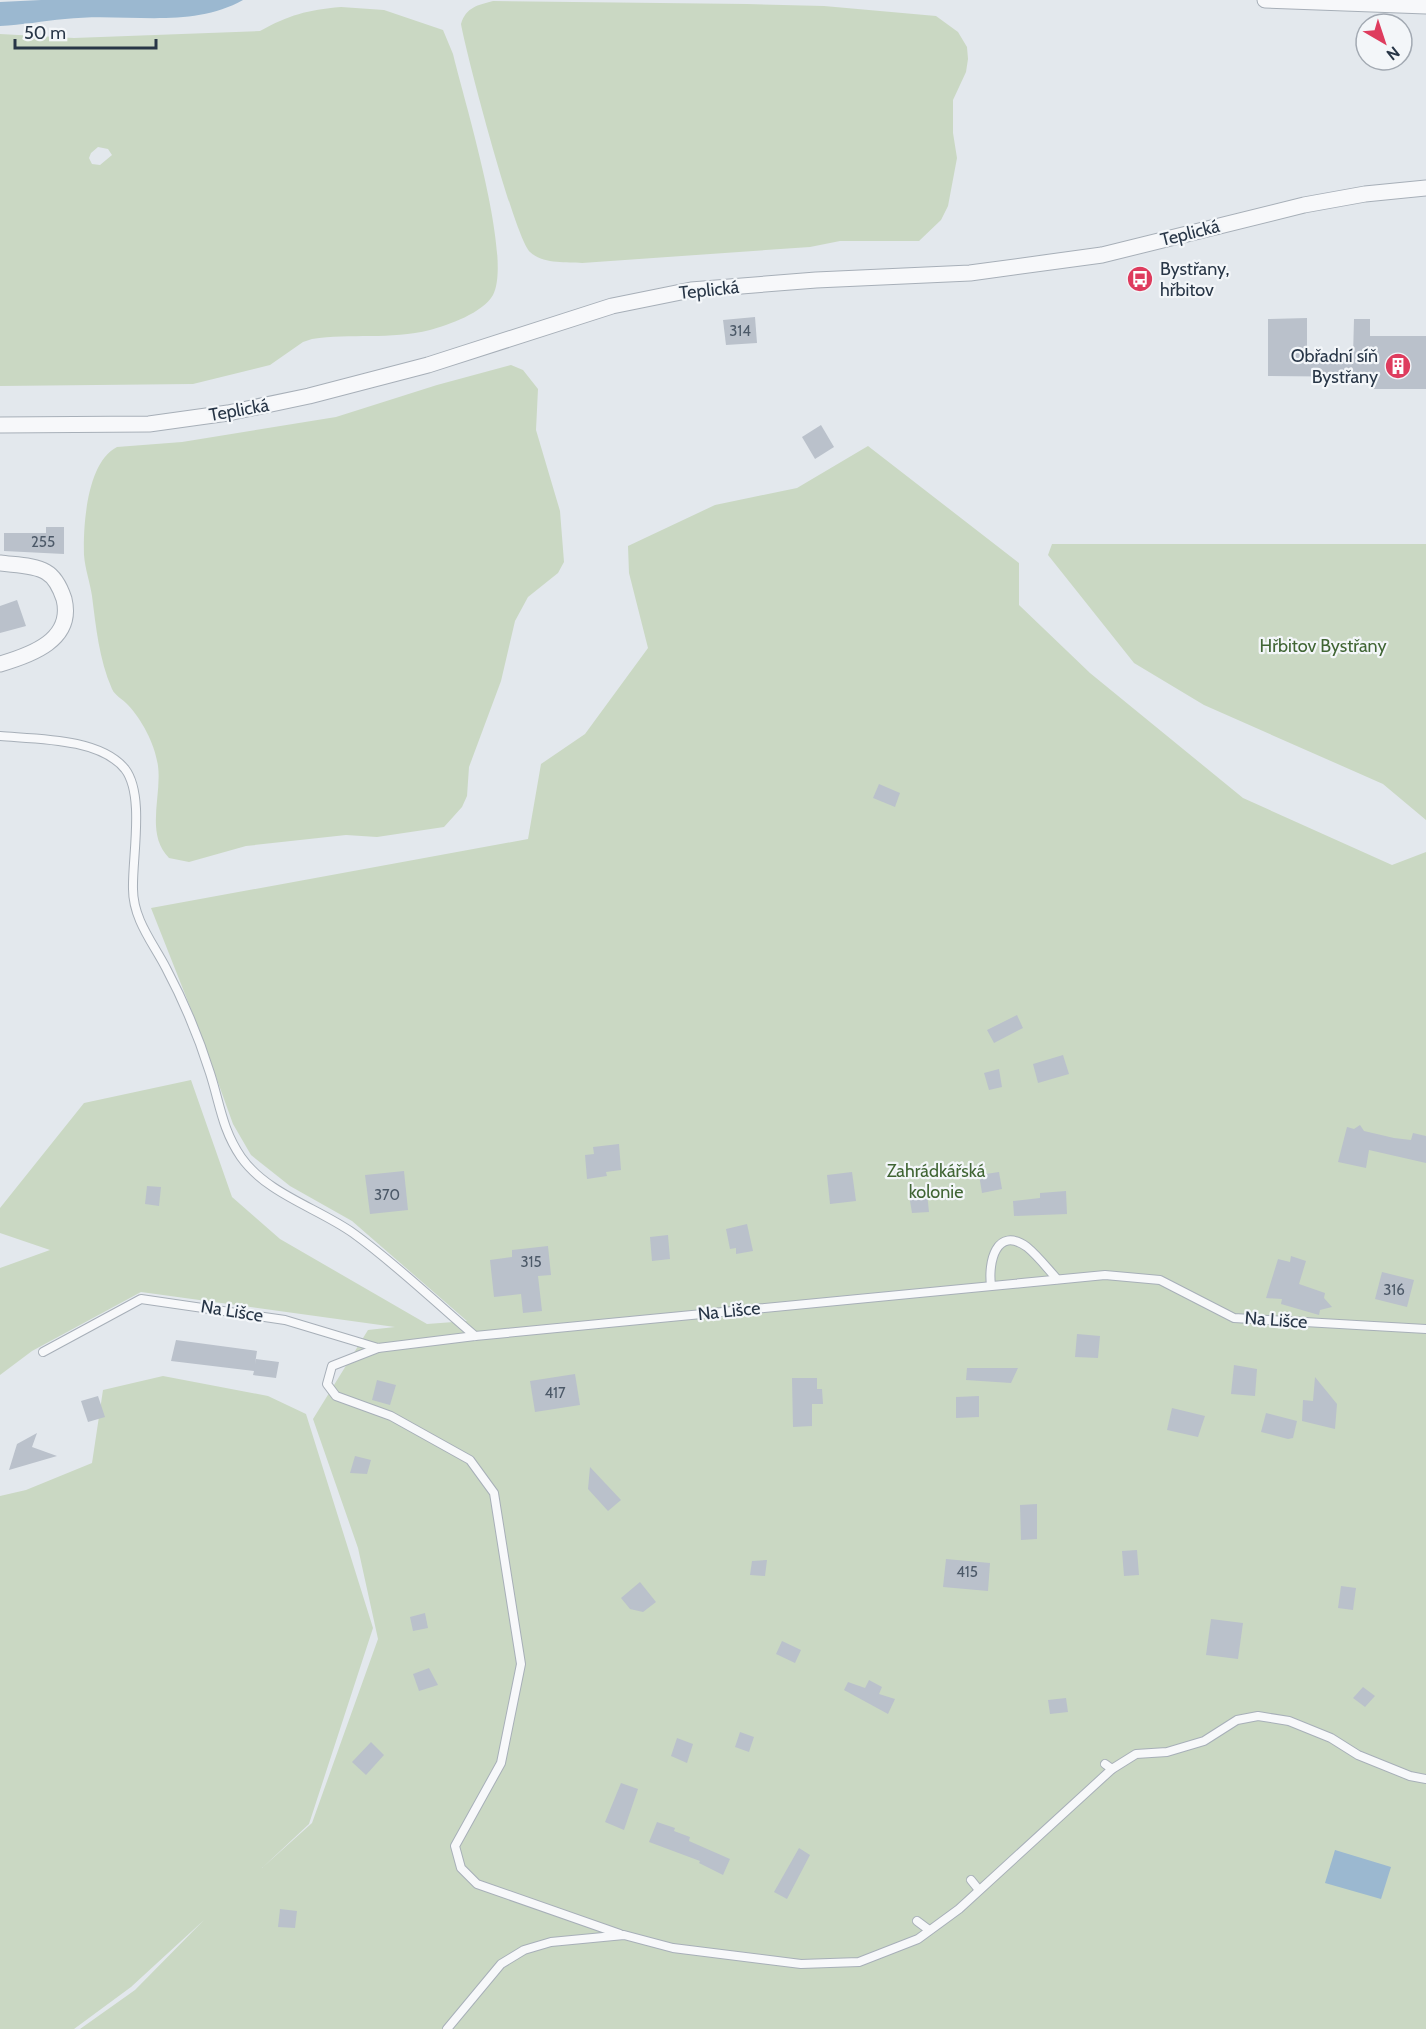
<svg xmlns="http://www.w3.org/2000/svg" width="1426" height="2029" font-family="Cabin,sans-serif">
	<style>
		.green { fill: #cad8c3; fill-rule: evenodd }
		.water { fill: #9bb8d0 }
		.building { fill: #bac1cb }
		.lines { fill: none; stroke-linecap: round; stroke-linejoin: round }
		.lane-casing { stroke: #a7afb8; stroke-width: 10 }
		.street-casing { stroke: #a7afb8; stroke-width: 17 }
		.lane { stroke: #f7f8fa; stroke-width: 8 }
		.street { stroke: #f7f8fa; stroke-width: 15 }
		.labels { text-anchor: middle; stroke-width: 4.5; stroke-linejoin: round; paint-order: stroke }
		.number-label { font-size: 15px; fill: #4c5968 }
		.street-label { font-size: 18px; fill: #283647; stroke: #f3f6f9 }
		.poi-label { font-size: 18px; fill: #283647; stroke: #f3f6f9; text-anchor: start }
		.park-label { font-size: 18px; fill: #406534; stroke: #f3f6f9 }
	</style>
	<rect width="100%" height="100%" fill="#e3e8ed"/>
	<g class="green">
		<path d="M493,1L747,4L824,6L936,16L958,32L967,47L968,59L966,72L953,100V133L957,158L948,206L941,220L919,241H840L810,247L582,263C566,262 543,264 530,252C515,239 466,53 461,24C466,7 478,5 493,1Z"/>
		<path d="M341,7L384,10L443,30L453,54C464,100 513,258 493,295C483,313 448,325 430,330C390,340 351,333 312,339L303,342L270,365L193,384L0,386V34L74,38L260,31C289,15 307,10 341,7ZM98,147L108,149L112,155L100,165L92,164L89,158L91,153Z"/>
		<path d="M511,365L523,370L538,389L536,430L560,511L564,562L558,573L528,597L515,621L501,681L469,767L467,796L462,807L444,827L377,837L346,835L246,846L189,862L169,858C145,834 162,796 158,766C155,744 142,720 128,705C123,699 115,696 112,689C99,659 96,627 92,596C90,582 85,569 84,555C83,525 87,462 117,447L182,442L336,417L437,385Z"/>
		<polygon points="868,446 1019,563 1019,605 1090,673 1243,798 1392,865 1426,852 1426,2029 80,2029 135,1990 204,1920 131,1987 74,2029 0,2029 0,1496 26,1490 92,1463 103,1390 163,1376 268,1396 306,1414 373,1628 309,1824 262,1868 312,1823 378,1639 358,1548 313,1419 368,1330 395,1327 141,1292 32,1351 0,1375 0,1268 50,1250 0,1233 0,1208 84,1103 191,1080 232,1197 280,1239 427,1324 467,1321 352,1221 290,1186 251,1155 233,1124 198,1027 151,908 528,839 541,764 585,734 648,648 629,573 628,546 715,505 797,488"/>
		<polygon points="1052,544 1426,544 1426,820 1383,784 1204,705 1134,663 1048,555"/>
	</g>
	<g class="water">
		<path d="M41,0H243C190,30 124,12 65,19C43,21 22,25 0,26V2Z"/>
		<polygon points="1335,1850 1391,1867 1381,1899 1325,1883"/>
	</g>
	<g class="building">
		<polygon points="755,317 757,343 726,345 723,320"/>
		<polygon points="1307,318 1307,355 1353,356 1354,319 1370,319 1370,336 1426,336 1426,389 1369,389 1370,377 1268,376 1268,319"/>
		<polygon points="821,425 834,447 815,459 802,437"/>
		<polygon points="46,527 64,527 64,554 4,551 4,533 46,533"/>
		<polygon points="17,600 26,626 0,633 0,606"/>
		<polygon points="879,784 900,793 895,807 873,798"/>
		<polygon points="1017,1015 1023,1028 994,1043 987,1030"/>
		<polygon points="1063,1055 1069,1074 1038,1083 1033,1064"/>
		<polygon points="999,1069 1002,1087 989,1090 984,1073"/>
		<polygon points="1360,1125 1364,1131 1394,1138 1411,1140 1413,1133 1426,1136 1426,1163 1369,1150 1366,1168 1338,1162 1347,1127 1354,1129"/>
		<polygon points="619,1144 621,1170 606,1172 607,1176 587,1179 585,1155 594,1154 593,1147"/>
		<polygon points="404,1171 408,1210 370,1214 365,1175"/>
		<polygon points="852,1172 856,1201 830,1204 827,1175"/>
		<polygon points="999,1172 1002,1189 982,1193 979,1175"/>
		<polygon points="147,1186 161,1187 159,1206 145,1204"/>
		<polygon points="1066,1191 1067,1214 1014,1216 1013,1201 1040,1198 1040,1193"/>
		<polygon points="927,1193 929,1212 912,1213 909,1195"/>
		<polygon points="747,1224 753,1251 736,1254 736,1248 730,1249 726,1229"/>
		<polygon points="668,1235 670,1259 652,1261 650,1237"/>
		<polygon points="548,1246 551,1275 538,1276 542,1311 523,1313 521,1294 494,1297 490,1260 512,1257 512,1250"/>
		<polygon points="1291,1256 1306,1261 1299,1284 1325,1293 1324,1298 1332,1307 1320,1310 1319,1315 1281,1304 1282,1299 1266,1298 1278,1259 1290,1262"/>
		<polygon points="1382,1272 1414,1280 1407,1307 1375,1299"/>
		<polygon points="1077,1334 1100,1336 1098,1358 1075,1357"/>
		<polygon points="176,1340 257,1351 255,1364 256,1359 279,1362 276,1378 253,1375 254,1371 171,1361"/>
		<polygon points="1234,1365 1257,1369 1255,1396 1231,1394"/>
		<polygon points="967,1368 1018,1368 1011,1383 966,1380"/>
		<polygon points="575,1374 580,1405 535,1412 530,1381"/>
		<polygon points="1315,1377 1337,1404 1335,1429 1302,1421 1303,1400 1313,1401"/>
		<polygon points="792,1378 817,1378 817,1389 822,1389 823,1404 812,1404 812,1426 793,1427"/>
		<polygon points="377,1380 396,1385 390,1405 372,1400"/>
		<polygon points="98,1396 105,1417 88,1422 81,1401"/>
		<polygon points="979,1396 979,1417 956,1418 956,1397"/>
		<polygon points="1172,1408 1205,1416 1198,1437 1167,1430"/>
		<polygon points="1266,1413 1297,1421 1293,1438 1288,1439 1261,1432"/>
		<polygon points="37,1433 32,1447 57,1456 9,1470 17,1444"/>
		<polygon points="355,1456 371,1460 367,1474 350,1473"/>
		<polygon points="590,1467 621,1500 608,1511 588,1489"/>
		<polygon points="1037,1504 1037,1539 1021,1540 1020,1505"/>
		<polygon points="1137,1550 1139,1575 1124,1576 1122,1551"/>
		<polygon points="946,1559 990,1563 988,1591 943,1587"/>
		<polygon points="767,1560 765,1576 750,1575 752,1561"/>
		<polygon points="640,1582 656,1602 643,1612 630,1609 621,1598"/>
		<polygon points="1341,1586 1356,1588 1353,1610 1338,1608"/>
		<polygon points="425,1613 428,1628 413,1631 410,1617"/>
		<polygon points="1211,1619 1243,1623 1238,1659 1206,1655"/>
		<polygon points="782,1641 801,1650 795,1663 776,1654"/>
		<polygon points="429,1668 438,1685 419,1691 413,1674"/>
		<polygon points="869,1680 882,1687 879,1694 895,1699 888,1714 844,1690 848,1682 865,1688"/>
		<polygon points="1363,1687 1375,1696 1365,1707 1353,1698"/>
		<polygon points="1066,1698 1068,1712 1050,1714 1048,1700"/>
		<polygon points="740,1732 754,1737 749,1752 735,1747"/>
		<polygon points="677,1738 693,1744 687,1763 671,1756"/>
		<polygon points="371,1742 384,1755 366,1775 352,1762"/>
		<polygon points="621,1783 638,1789 624,1830 605,1822"/>
		<polygon points="657,1822 675,1828 674,1831 690,1837 689,1841 730,1859 723,1875 699,1863 700,1861 649,1842"/>
		<polygon points="799,1848 810,1855 787,1899 774,1892"/>
		<polygon points="280,1909 297,1911 295,1928 278,1927"/>
	</g>
	<g class="lines">
		<g class="lane-casing">
			<g id="lane">
				<path d="M0,736C36,739 100,738 125,769C145,795 132,858 133,889C133,919 153,943 166,968C183,1000 199,1038 210,1073C220,1104 222,1129 241,1157C267,1194 318,1208 353,1233C396,1264 435,1302 475,1336"/>
				<path d="M991,1285C988,1263 996,1225 1027,1247C1038,1256 1047,1268 1057,1279"/>
				<polyline points="378,1348 332,1366 327,1384 336,1396 391,1416 470,1460 494,1493 521,1664 501,1763 455,1846 461,1868 477,1884 620,1934"/>
				<polyline points="43,1352 141,1299 285,1320 378,1348 475,1336 1105,1275 1160,1280 1234,1318 1426,1329"/>
				<polyline points="1105,1764 1112,1769"/>
				<polyline points="971,1880 979,1890"/>
				<polyline points="917,1921 929,1930"/>
				<polyline points="447,2029 501,1964 524,1950 551,1942 624,1935 673,1948 801,1964 859,1962 918,1939 959,1909 1112,1769 1136,1754 1167,1752 1204,1741 1237,1720 1258,1716 1289,1721 1331,1738 1358,1755 1410,1776 1426,1779"/>
			</g>
		</g>
		<g class="street-casing">
			<g id="street">
				<polyline points="1265,0 1426,6"/>
				<polyline points="0,425 149,424 228,413 309,396 428,365 612,306 691,290 816,280 970,273 1102,255 1304,205 1365,194 1426,188"/>
				<path d="M0,563C13,565 35,565 46,572C55,577 61,590 64,599C74,640 31,655 0,664"/>
			</g>
		</g>
		<use href="#lane" class="lane"/>
		<use href="#street" class="street"/>
	</g>
	<defs>
		<g id="bus-disc" transform="scale(1.35)"><circle r="9.5" fill="#de3c5e" stroke="#f3f6f9"/><path d="M-5-6H5V4H4V6H2V4H-2V6H-4V4H-5ZM-3.5-4V0h7V-4ZM-3.5 1.2v1.5H-2V1.2ZM2 1.2v1.5H3.5V1.2Z" fill="#fff"/></g>
		<g id="building-disc" transform="scale(1.35)"><circle r="9.5" fill="#de3c5e" stroke="#f3f6f9"/><path d="M-4-6H4V6H1V3H-1V6H-4ZM-2.5-4.3h1.7v1.8h-1.7ZM.8-4.3h1.7v1.8H.8ZM-2.5-1h1.7V.8h-1.7ZM.8-1h1.7V.8H.8Z" fill="#fff"/></g>
	</defs>
	<g fill-rule="evenodd">
		<use href="#bus-disc" x="1140" y="279"/>
		<use href="#building-disc" x="1398" y="366"/>
	</g>
	<g class="labels">
		<g class="number-label">
			<text x="740" y="336">314</text>
			<text x="43" y="547">255</text>
			<text x="387" y="1200">370</text>
			<text x="531" y="1267">315</text>
			<text x="1394" y="1295">316</text>
			<text x="555" y="1398">417</text>
			<text x="967" y="1577">415</text>
		</g>
		<g class="street-label">
			<text transform="translate(1190 233) rotate(-14)" y="6">Teplická</text>
			<text transform="translate(709 290) rotate(-6)" y="6">Teplická</text>
			<text transform="translate(239 410) rotate(-10)" y="6">Teplická</text>
			<text transform="translate(232 1311) rotate(9)" y="6">Na Lišce</text>
			<text transform="translate(729 1311) rotate(-6)" y="6">Na Lišce</text>
			<text transform="translate(1276 1320) rotate(4)" y="6">Na Lišce</text>
		</g>
		<g class="poi-label">
			<text x="1160" y="275">Bystřany,<tspan x="1160" dy="21">hřbitov</tspan></text>
			<text x="1378" y="362" text-anchor="end">Obřadní síň<tspan x="1378" dy="21">Bystřany</tspan></text>
		</g>
		<g class="park-label">
			<text x="1323" y="652">Hřbitov Bystřany</text>
			<text x="936" y="1177">Zahrádkářská<tspan x="936" dy="21">kolonie</tspan></text>
		</g>
	</g>
	<g transform="translate(1384 42) rotate(141)"><circle r="28" fill="#f3f6f9" stroke="#a2a9b2" stroke-width="1.5"/>
	<path d="M0-4.5L10 22L0 15L-10 22Z" fill="#de3c5e"/>
	<text y="-9" font-size="16" font-weight="bold" text-anchor="middle" fill="#283647">N</text>
	</g>
	<path d="M15 39v9h141v-9" fill="none" stroke="#283647" stroke-width="3"/>
	<text x="24" y="39" font-size="18" fill="#283647" stroke="#f3f6f9" stroke-width="4.5" paint-order="stroke">50 m</text>
</svg>
